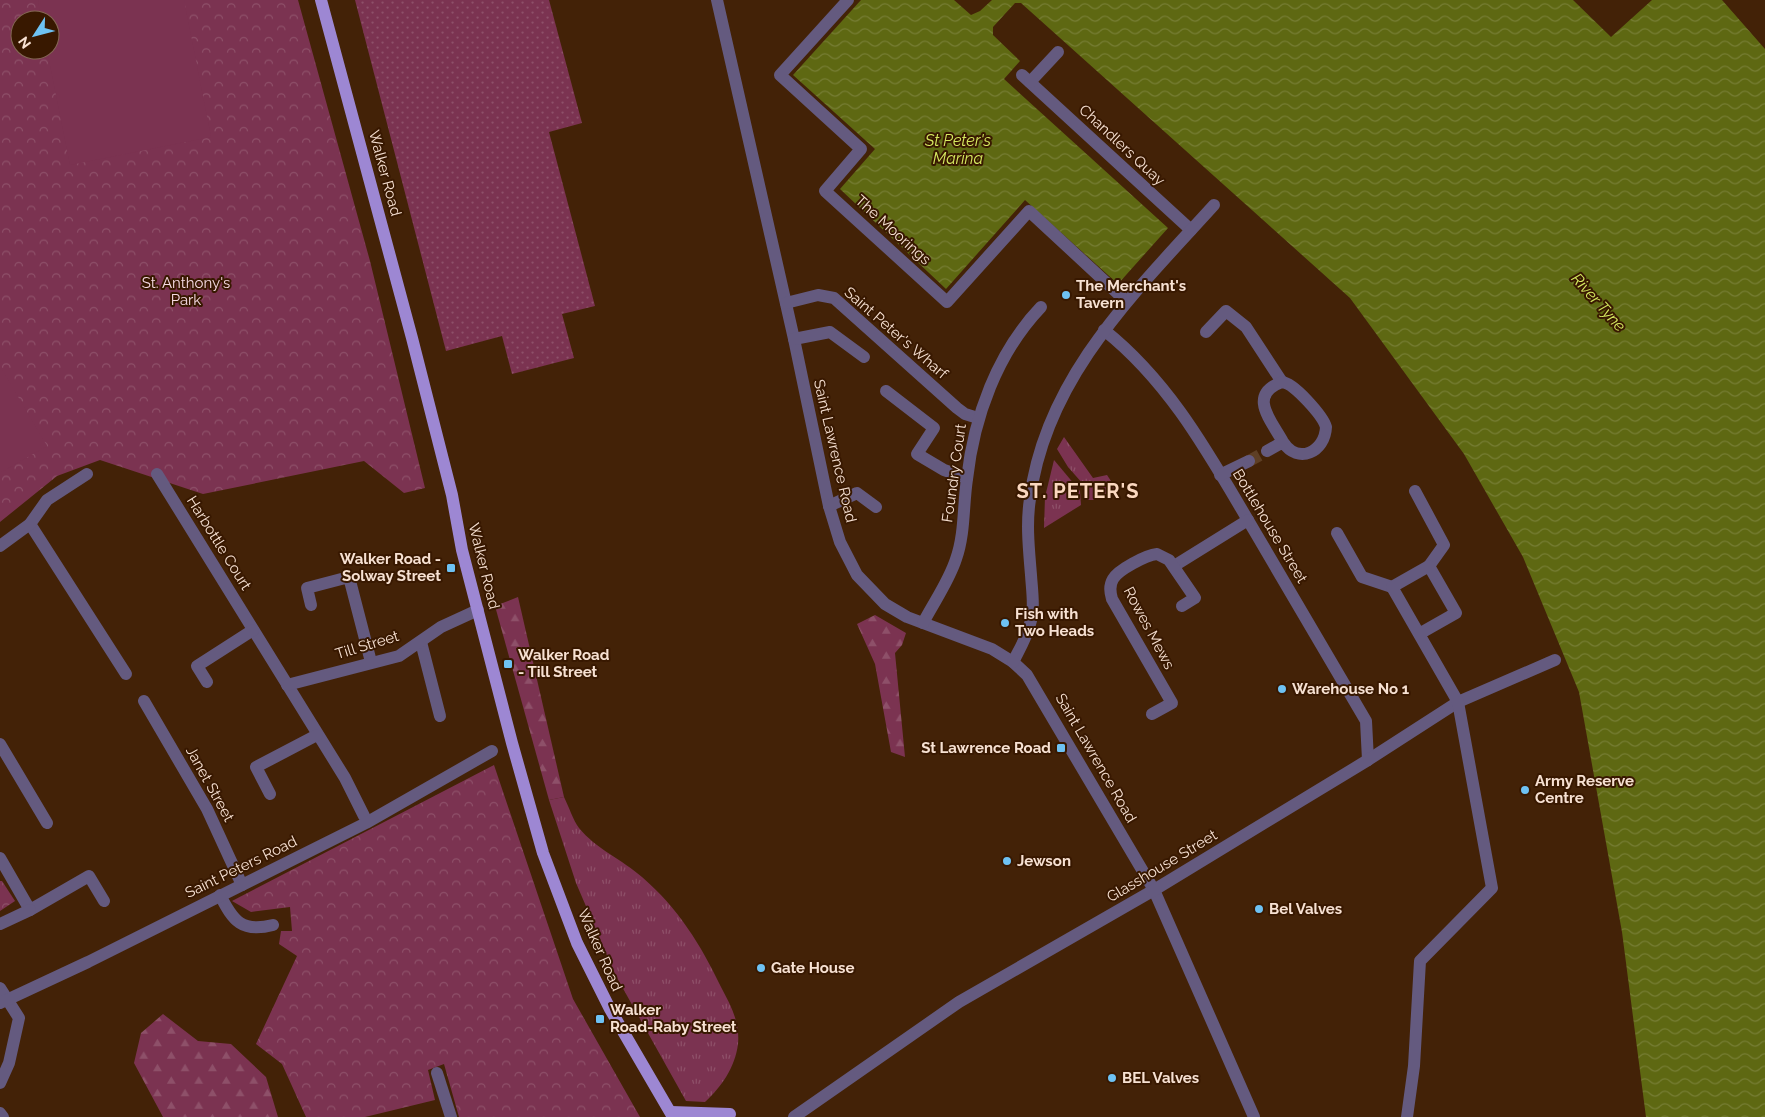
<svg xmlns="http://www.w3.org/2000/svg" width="1765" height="1117" font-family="Raleway,sans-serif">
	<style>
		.grass { fill: url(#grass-tufts) }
		.forest { fill: url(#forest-firs) }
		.park { fill: url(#park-crowns); fill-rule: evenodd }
		.garden { fill: url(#garden-dots) }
		.pitch { fill: #7b3351 }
		.water { fill: url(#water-waves) }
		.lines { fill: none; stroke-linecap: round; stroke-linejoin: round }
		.minor-tunnel { stroke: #5e3f25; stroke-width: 12; stroke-dasharray: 12 6; stroke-linecap: butt }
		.minor { stroke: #645a7f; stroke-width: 12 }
		.major { stroke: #9d87d3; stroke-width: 12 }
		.poi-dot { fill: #6ec2f3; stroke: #381800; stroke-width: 2 }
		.labels { text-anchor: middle; stroke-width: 4; stroke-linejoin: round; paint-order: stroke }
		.street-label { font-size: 15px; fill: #f7e1d2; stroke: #381800 }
		.park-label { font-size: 15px; fill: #f7dbe4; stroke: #381800 }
		.poi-label { font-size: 15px; font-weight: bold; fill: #f7e1d2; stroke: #381800; text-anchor: start }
		.water-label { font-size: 16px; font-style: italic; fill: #d6ea60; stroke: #381800 }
		.district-label { font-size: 20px; font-weight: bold; letter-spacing: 1px; fill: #fad7bf; stroke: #381800 }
	</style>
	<defs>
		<pattern id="grass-tufts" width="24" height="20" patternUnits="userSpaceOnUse" patternTransform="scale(1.25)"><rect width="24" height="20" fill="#7b3351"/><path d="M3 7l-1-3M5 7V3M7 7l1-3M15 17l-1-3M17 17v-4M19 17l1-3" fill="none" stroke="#8e5069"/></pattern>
		<pattern id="forest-firs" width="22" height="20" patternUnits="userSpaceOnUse" patternTransform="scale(1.25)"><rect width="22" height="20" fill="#7b3351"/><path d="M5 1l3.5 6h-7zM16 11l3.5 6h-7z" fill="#8e5069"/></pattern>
		<pattern id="park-crowns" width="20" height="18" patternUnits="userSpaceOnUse" patternTransform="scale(1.25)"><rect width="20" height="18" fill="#7b3351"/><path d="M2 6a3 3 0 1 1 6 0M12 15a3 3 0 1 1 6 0" fill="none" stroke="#8e5069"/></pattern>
		<pattern id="garden-dots" width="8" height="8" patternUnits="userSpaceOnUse" patternTransform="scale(1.25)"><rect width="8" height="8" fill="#7b3351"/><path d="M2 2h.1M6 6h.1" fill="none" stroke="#8e5069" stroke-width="1.8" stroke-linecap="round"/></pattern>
		<pattern id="water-waves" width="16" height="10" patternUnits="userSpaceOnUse" patternTransform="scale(1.25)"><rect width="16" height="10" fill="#5e6812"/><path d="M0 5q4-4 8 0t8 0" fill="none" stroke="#767d34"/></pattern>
	</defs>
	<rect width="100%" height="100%" fill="#432207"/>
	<g class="grass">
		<path d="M1064,437L1093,478L1107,475L1115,487C1110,500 1097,500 1087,500L1083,484L1068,467L1057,449Z"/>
		<polygon points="1054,460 1080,491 1081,505 1044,528 1045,497"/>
		<path d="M564,797C569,807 573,820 579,828C596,849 623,860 642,877C678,908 701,945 721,987C731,1006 740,1022 738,1044C735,1068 721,1087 705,1102L686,1101L616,976L576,883L549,800Z"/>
	</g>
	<g class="forest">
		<polygon points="518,597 564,797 549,800 495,606"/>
		<polygon points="875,615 906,633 902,645 895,653 905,757 891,752 875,664 857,624"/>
		<polygon points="163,1014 198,1041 231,1044 266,1077 278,1117 163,1117 134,1063 141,1033"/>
	</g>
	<g class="park">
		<path d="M0,0H298L370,261L425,488L404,493L364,461L203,494L100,460L57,476L0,522ZM20,20H50V50H20Z"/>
		<polygon points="494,765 573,999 640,1117 459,1117 444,1064 428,1070 435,1100 365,1117 306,1117 282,1064 256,1044 297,956 279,944 281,931 292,931 290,907 251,912 232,901"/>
		<polygon points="0,881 2,881 15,901 0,911"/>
	</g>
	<polygon class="garden" points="355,0 549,0 582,123 549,132 595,306 562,314 574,358 512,374 502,336 446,351"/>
	<g class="pitch">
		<polygon points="38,0 184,0 211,137 70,165 47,50 50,50 50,20 41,20"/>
		<polygon points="0,366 47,446 0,473"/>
	</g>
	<polygon class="water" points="861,0 954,0 971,15 980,11 992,0 1573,0 1611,37 1652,0 1722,0 1765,49 1765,1117 1646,1117 1622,932 1579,692 1523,557 1464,454 1350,298 1021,3 1015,3 993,27 993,35 1020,61 1004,79 1168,228 1118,284 1025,200 946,289 840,189 875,149 793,75"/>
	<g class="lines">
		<polyline class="minor-tunnel" points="1249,461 1267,451"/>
		<g class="minor">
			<polyline points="717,0 794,339 829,506 840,542 857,575 885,604 907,617 992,649 1013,662 1027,675 1154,890 1254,1117"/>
			<polyline points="848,0 780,75 861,149 825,191 947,302 1029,211 1126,301"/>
			<polyline points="1022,75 1191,230"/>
			<polyline points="1030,82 1058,52"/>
			<polyline points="786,303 818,295 834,298 957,408 965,414 978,418"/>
			<path d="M1104,330C1172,384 1211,458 1255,532C1292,595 1329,658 1366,721L1368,760"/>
			<polyline points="1206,332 1226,311 1246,327 1282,382"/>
			<polyline points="794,339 830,332 864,357"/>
			<polyline points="886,391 934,428 917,454 944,470 967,478"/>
			<path d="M1267,451L1283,442C1271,420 1247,395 1282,382C1294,383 1323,416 1326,427C1325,452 1298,465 1283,442"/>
			<polyline points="157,474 345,778 364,816"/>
			<polyline points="1220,475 1249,461"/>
			<polyline points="1415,491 1444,545 1429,566"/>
			<polyline points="829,506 857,493 876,507"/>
			<polyline points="30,524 126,674"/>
			<polyline points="1337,533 1362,577 1392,587"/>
			<polyline points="0,546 30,524 47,500 87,474"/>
			<polyline points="1174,566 1248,520"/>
			<polyline points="311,605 307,588 349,577 371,662"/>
			<path d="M923,623C934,602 949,581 956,559C965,534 963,505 967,479C974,417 997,353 1041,307"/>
			<polyline points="421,642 440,716"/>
			<path d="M1013,662C1019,650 1027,637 1030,624C1035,609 1032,591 1031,575C1029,550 1026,524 1030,499C1045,378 1136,291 1214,205"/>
			<polyline points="207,682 197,666 253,630"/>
			<polyline points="287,685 399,656 441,627 478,610"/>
			<polyline points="144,701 207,809 242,885"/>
			<path d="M1152,714L1172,703L1112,599C1110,592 1109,586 1113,579C1118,570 1146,555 1157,554L1169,560L1195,598L1182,606"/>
			<polyline points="0,744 47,823"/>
			<polyline points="270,794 256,767 317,735"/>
			<polyline points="0,858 30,910 89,876 104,901"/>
			<path d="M220,895C233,921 242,933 273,925"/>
			<polyline points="0,924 30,910"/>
			<polyline points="0,988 19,1018 9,1063 0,1083"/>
			<polyline points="0,1003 88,962 366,823 492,751"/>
			<polyline points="437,1073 451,1117"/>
			<polyline points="0,1113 3,1117"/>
			<polyline points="794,1117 959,1002 1154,890 1368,760 1458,702 1555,660"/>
			<polyline points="1407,1117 1414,1066 1420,961 1492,888 1458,702 1392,587 1429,566 1456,613 1419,634"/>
		</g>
		<g class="major">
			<polyline points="321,0 412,338 452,495 462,550 512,743 543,853 577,943 610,1009 673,1117"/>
			<polyline points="671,1112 730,1114"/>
		</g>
	</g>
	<g class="poi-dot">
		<circle cx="1066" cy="295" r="5"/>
		<rect x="446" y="563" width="10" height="10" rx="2.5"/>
		<circle cx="1005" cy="623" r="5"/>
		<rect x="503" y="659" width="10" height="10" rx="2.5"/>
		<circle cx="1282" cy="689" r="5"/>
		<rect x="1056" y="743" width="10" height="10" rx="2.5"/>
		<circle cx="1525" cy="790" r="5"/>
		<circle cx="1007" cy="861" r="5"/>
		<circle cx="1259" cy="909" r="5"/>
		<circle cx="761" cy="968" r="5"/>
		<rect x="595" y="1014" width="10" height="10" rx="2.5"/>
		<circle cx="1112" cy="1078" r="5"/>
	</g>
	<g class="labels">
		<g class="street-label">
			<text transform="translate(1122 145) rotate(43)" y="5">Chandlers Quay</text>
			<text transform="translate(385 173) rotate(75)" y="5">Walker Road</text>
			<text transform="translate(893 230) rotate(42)" y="5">The Moorings</text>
			<text transform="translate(896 333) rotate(41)" y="5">Saint Peter's Wharf</text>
			<text transform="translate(835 451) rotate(77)" y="5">Saint Lawrence Road</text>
			<text transform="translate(954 473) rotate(-82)" y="5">Foundry Court</text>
			<text transform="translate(1270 526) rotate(59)" y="5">Bottlehouse Street</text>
			<text transform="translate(219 543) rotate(58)" y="5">Harbottle Court</text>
			<text transform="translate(484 566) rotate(76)" y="5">Walker Road</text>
			<text transform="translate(1149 628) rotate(62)" y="5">Rowes Mews</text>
			<text transform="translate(367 645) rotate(-17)" y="5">Till Street</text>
			<text transform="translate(1096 758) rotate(60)" y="5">Saint Lawrence Road</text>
			<text transform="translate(210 784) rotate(61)" y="5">Janet Street</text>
			<text transform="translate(1162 866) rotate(-31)" y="5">Glasshouse Street</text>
			<text transform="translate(241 867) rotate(-26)" y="5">Saint Peters Road</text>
			<text transform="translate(600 950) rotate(66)" y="5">Walker Road</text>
		</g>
		<g class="park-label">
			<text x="186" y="288">St. Anthony's<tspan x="186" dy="17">Park</tspan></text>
		</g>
		<g class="poi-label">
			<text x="1076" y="291">The Merchant's<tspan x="1076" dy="17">Tavern</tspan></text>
			<text x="441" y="564" text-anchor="end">Walker Road -<tspan x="441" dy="17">Solway Street</tspan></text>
			<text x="1015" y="619">Fish with<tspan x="1015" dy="17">Two Heads</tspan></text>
			<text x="518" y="660">Walker Road<tspan x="518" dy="17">- Till Street</tspan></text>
			<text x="1292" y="694">Warehouse No 1</text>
			<text x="1051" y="753" text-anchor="end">St Lawrence Road</text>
			<text x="1535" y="786">Army Reserve<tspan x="1535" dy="17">Centre</tspan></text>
			<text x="1017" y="866">Jewson</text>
			<text x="1269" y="914">Bel Valves</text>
			<text x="771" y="973">Gate House</text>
			<text x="610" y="1015">Walker<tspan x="610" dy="17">Road-Raby Street</tspan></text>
			<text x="1122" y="1083">BEL Valves</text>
		</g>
		<g class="water-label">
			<text x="958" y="146">St Peter's<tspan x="958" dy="18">Marina</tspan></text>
			<text transform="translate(1599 302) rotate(48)" y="6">River Tyne</text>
		</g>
		<g class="district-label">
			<text x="1078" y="498">ST. PETER'S</text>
		</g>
	</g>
	<g transform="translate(35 35) rotate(234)"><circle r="24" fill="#381800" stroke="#846854"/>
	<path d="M0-4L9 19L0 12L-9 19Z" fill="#6ec2f3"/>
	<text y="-8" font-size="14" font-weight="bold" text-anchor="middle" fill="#f7e1d2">N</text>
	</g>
</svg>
